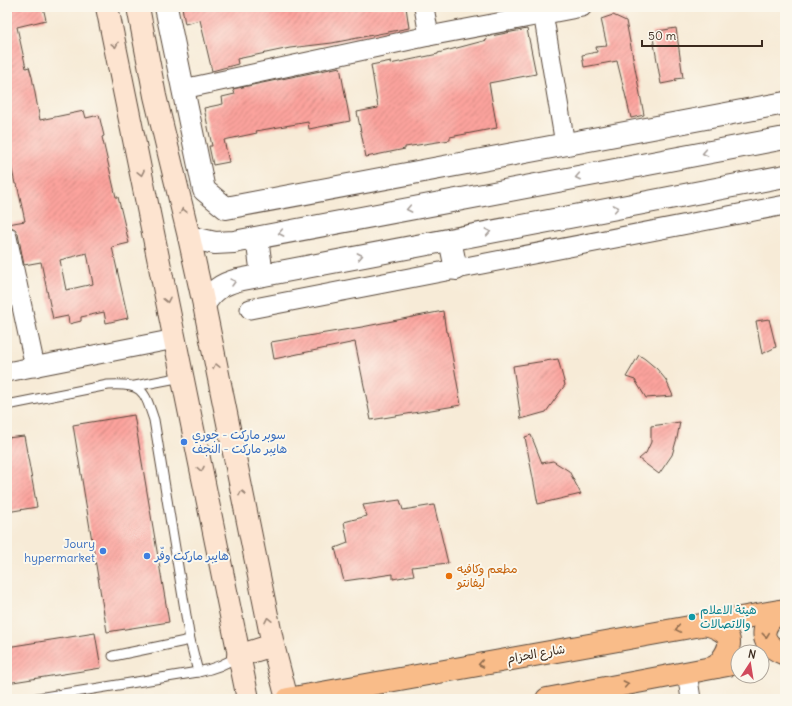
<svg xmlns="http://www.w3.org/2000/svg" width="792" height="706" font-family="Delius,'Playpen Sans Arabic',sans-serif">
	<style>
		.building { fill: url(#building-hatch); fill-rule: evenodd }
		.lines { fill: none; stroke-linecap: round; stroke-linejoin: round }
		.service-casing { stroke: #57473a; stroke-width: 11 }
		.minor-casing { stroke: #57473a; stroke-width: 21 }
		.tertiary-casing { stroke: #57473a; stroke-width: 24 }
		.secondary-casing { stroke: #57473a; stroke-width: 24 }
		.primary-casing { stroke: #57473a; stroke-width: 24 }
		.service { stroke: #fff; stroke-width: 9 }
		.minor { stroke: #fff; stroke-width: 19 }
		.tertiary { stroke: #fff; stroke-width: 22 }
		.secondary { stroke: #fde4d0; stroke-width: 22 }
		.primary { stroke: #f9bc89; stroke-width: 22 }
		.oneway { stroke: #9c8777 }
		.oneway2 { stroke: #a79f9a }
		.oneway3 { stroke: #906c4e }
		.shop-dot { fill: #3f7fe0; stroke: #fbf7ec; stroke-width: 1.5 }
		.food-dot { fill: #e8710a; stroke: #fbf7ec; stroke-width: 1.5 }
		.culture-dot { fill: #0f9aa8; stroke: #fbf7ec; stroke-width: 1.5 }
		.labels { text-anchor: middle; stroke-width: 4; stroke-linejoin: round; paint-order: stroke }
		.shop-label { font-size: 12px; fill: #366cbe; stroke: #fbf7ec; text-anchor: start }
		.food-label { font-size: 12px; fill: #c56008; stroke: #fbf7ec; text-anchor: start }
		.culture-label { font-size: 12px; fill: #0d838f; stroke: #fbf7ec; text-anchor: start }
		.street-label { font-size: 12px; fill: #3b2a1e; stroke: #fbf7ec }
	</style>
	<defs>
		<pattern id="building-hatch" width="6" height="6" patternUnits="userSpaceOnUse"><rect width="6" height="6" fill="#fca39d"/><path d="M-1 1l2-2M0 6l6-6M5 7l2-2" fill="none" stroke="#cd857f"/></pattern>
	</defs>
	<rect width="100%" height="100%" fill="#fbf7ec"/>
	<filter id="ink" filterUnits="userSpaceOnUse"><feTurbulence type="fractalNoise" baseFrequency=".025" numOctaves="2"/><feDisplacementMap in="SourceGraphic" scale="8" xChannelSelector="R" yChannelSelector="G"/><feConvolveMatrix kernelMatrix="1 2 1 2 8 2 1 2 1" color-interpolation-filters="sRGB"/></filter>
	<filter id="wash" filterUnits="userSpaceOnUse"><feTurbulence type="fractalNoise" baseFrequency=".012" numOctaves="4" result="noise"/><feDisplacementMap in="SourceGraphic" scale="16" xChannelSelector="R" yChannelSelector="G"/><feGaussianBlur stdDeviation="0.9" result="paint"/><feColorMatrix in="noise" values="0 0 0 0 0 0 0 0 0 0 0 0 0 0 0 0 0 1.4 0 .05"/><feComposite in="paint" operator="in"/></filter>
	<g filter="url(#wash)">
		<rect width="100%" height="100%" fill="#f7ebd7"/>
		<g id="blocks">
			<g class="building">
				<path d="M7,7H43L46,20L17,27L26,68L29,67L32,77L40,120L84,111L86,118L99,115L104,136L102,137L116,197H118L129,243L112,247L128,318L106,323L104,312L81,317V321L69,324L68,316L53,319L41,262L24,265L18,234L15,229L9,226L8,224L25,221L17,184H15L9,155L7,152ZM87,253L93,284L66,290L60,260Z"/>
				<polygon points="182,7 406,7 409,28 332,43 290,48 237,59 238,64 212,71 200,20 185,24"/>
				<polygon points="613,15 626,21 644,115 631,118 617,61 584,67 582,55 597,52 596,47 607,46 601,19"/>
				<polygon points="676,28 683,78 675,79 676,81 661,84 652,32"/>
				<polygon points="527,29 536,74 489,83 497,128 450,137 450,140 405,147 405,149 366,157 357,112 378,108 371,65 391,61 390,64 438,54 438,53 487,40 486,37"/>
				<polygon points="340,67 350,121 309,129 308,122 256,131 257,133 224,140 229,162 213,165 209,146 212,146 204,108 223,104 222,97 235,94 233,89"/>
				<polygon points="443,311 446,332 448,332 461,405 371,420 355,342 274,359 271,342 362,327"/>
				<polygon points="769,319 776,347 762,354 756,321"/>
				<polygon points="639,355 645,359 657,369 666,380 673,396 646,398 635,380 626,377"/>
				<polygon points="558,359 565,385 546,412 521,419 513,366"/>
				<polygon points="134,415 169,622 107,632 73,425"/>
				<polygon points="680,422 677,438 672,455 659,474 639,459 646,453 651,442 651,426"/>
				<polygon points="531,435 542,463 553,461 569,471 581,494 538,504 525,437"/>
				<polygon points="24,436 37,507 7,512 7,438"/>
				<polygon points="400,500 403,510 434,505 448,563 412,567 414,575 393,579 393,574 344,581 335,548 348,543 344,522 367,516 363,505"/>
				<polygon points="95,633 101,668 7,683 7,647"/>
			</g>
		</g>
	</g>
	<g filter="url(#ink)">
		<use href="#blocks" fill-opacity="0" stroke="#57473a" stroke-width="1"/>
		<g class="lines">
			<g class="service-casing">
				<g id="service">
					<polyline points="135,386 182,377"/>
					<path d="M7,405L108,385C143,383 144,390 154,420L190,640L198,672C213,669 225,665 238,656"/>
					<polyline points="113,656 190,640"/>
					<polyline points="32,699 198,672"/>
				</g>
			</g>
			<g class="minor-casing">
				<g id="minor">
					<polyline points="424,7 429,36"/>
					<polyline points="542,7 565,144"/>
					<polyline points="183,89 429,36 582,7"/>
					<polyline points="7,237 35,367"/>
					<polyline points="250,309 785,205"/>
					<polyline points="7,372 175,339"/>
					<polyline points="687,673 691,699"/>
				</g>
			</g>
			<g class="tertiary-casing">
				<g id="tertiary">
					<polyline points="166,7 204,190 226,208 785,103"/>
					<polyline points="189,237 215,243 234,242 785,138"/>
					<polyline points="257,238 262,275"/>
					<polyline points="450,240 456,269"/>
					<path d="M204,305C212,291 222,284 238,280L785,176"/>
				</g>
			</g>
			<g class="secondary-casing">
				<g id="secondary">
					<polyline points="107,7 248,699"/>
					<polyline points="138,7 155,96 189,237 204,305 273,645 287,699"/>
					<polyline points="238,656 273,645"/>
				</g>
			</g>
			<g class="primary-casing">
				<g id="primary">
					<path d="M780,611C758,628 759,644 785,654"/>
					<path d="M705,624C735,632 735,645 716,667"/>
					<polyline points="288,699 785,610"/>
					<polyline points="547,699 738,663"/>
				</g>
			</g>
			<use href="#service" class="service"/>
			<use href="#minor" class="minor"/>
			<use href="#tertiary" class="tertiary"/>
			<use href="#secondary" class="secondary"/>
			<use href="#primary" class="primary"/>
		</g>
		<defs><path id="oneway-chevron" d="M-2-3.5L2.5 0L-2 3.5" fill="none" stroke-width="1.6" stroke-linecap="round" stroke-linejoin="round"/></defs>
		<g class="oneway">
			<use href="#oneway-chevron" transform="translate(115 45) rotate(78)"/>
			<use href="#oneway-chevron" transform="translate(141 173) rotate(78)"/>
			<use href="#oneway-chevron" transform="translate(183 211) rotate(-104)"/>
			<use href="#oneway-chevron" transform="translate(167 300) rotate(78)"/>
			<use href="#oneway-chevron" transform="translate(216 366) rotate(-102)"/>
			<use href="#oneway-chevron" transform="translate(201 469) rotate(79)"/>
			<use href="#oneway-chevron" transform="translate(242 493) rotate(-102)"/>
			<use href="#oneway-chevron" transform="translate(268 620) rotate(-102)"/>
		</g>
		<g class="oneway2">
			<use href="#oneway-chevron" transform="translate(705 153) rotate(169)"/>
			<use href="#oneway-chevron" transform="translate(578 177) rotate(169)"/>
			<use href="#oneway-chevron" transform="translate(616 208) rotate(-11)"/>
			<use href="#oneway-chevron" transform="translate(409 209) rotate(169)"/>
			<use href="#oneway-chevron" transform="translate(488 232) rotate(-11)"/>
			<use href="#oneway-chevron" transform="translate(281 233) rotate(169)"/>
			<use href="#oneway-chevron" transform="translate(360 256) rotate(-11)"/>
			<use href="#oneway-chevron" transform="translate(233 282) rotate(-15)"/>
		</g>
		<g class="oneway3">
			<use href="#oneway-chevron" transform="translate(678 629) rotate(170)"/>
			<use href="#oneway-chevron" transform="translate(766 635) rotate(84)"/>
			<use href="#oneway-chevron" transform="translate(481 664) rotate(170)"/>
			<use href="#oneway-chevron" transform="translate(626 684) rotate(-11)"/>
		</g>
	</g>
	<g class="shop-dot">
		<circle cx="184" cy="442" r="4"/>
		<circle cx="103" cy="551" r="4"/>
		<circle cx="147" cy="556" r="4"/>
	</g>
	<circle class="food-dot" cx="449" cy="576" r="4"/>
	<circle class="culture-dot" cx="692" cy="617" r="4"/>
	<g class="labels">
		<g class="shop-label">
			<text x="192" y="439">سوبر ماركت - جوري<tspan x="192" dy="14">هايبر ماركت - النجف</tspan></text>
			<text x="95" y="548" text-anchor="end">Joury<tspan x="95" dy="14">hypermarket</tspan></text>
			<text x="155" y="560">هايبر ماركت وفّر</text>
		</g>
		<g class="food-label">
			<text x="457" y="573">مطعم وكافيه<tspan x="457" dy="14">ليفانتو</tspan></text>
		</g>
		<g class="culture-label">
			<text x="700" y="614">هيئة الاعلام<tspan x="700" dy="14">والاتصالات</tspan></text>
		</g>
		<g class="street-label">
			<text transform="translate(536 654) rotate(-10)" y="4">شارع الحزام</text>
		</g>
	</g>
	<rect width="792" height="706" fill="none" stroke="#fbf7ec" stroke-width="24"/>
	<g transform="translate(750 664) rotate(12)"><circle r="19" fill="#fbf7ec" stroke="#aea59a"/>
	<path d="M0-3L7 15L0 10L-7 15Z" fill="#d1495b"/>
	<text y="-6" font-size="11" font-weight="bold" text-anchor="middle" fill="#3b2a1e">N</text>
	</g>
	<path d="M642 40v6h120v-6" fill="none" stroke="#3b2a1e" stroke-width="2"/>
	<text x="648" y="40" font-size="12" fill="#3b2a1e" stroke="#fbf7ec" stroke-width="3" paint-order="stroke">50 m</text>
</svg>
